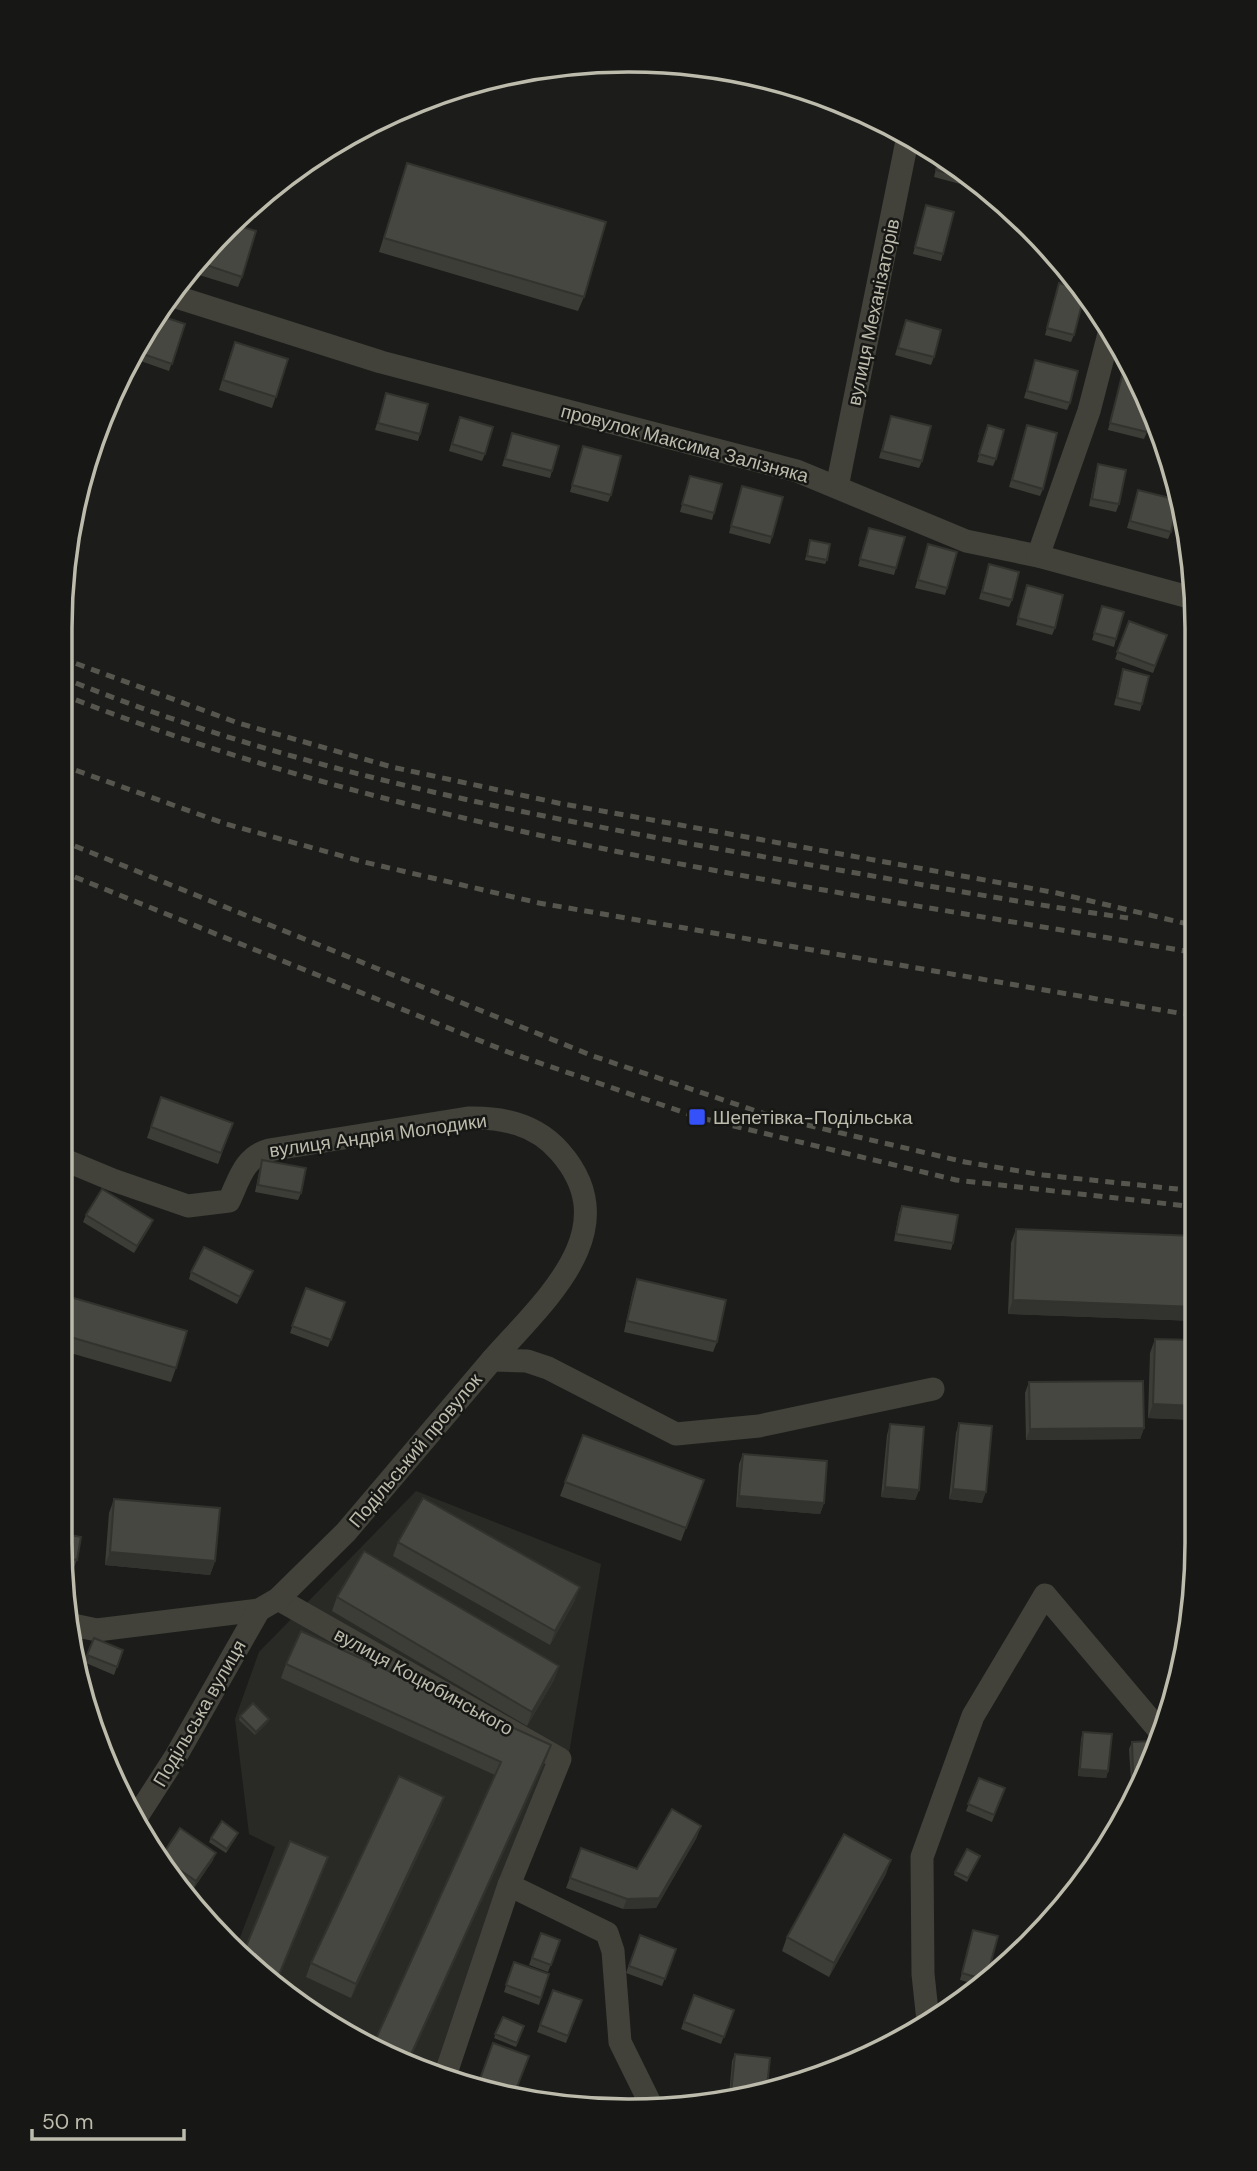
<svg xmlns="http://www.w3.org/2000/svg" width="1257" height="2171" font-family="'DM Sans',sans-serif">
	<style>
		.built { fill: #292a26 }
		.lines { fill: none; stroke-linecap: round; stroke-linejoin: round }
		.street { stroke: #42423b; stroke-width: 23 }
		.rail { stroke: #57564e; stroke-width: 5; stroke-dasharray: 9 7; stroke-linecap: butt }
		.wall { fill: #3d3d38 }
		.shaded-wall { fill: #32322e }
		.building { fill: #474741; stroke: #32322e; stroke-width: 2 }
		.poi-dot { fill: #3551fa; stroke: #171815; stroke-width: 2.5 }
		.labels { text-anchor: middle; stroke-width: 5; stroke-linejoin: round; paint-order: stroke }
		.street-label { font-size: 19px; fill: #bdbbac; stroke: #171815 }
		.poi-label { font-size: 19px; fill: #bdbbac; stroke: #171815; text-anchor: start }
		.rim { fill: none; stroke: #bdbbac; stroke-width: 3.5 }
	</style>
	<rect width="100%" height="100%" fill="#1c1d1a"/>
	<polygon class="built" points="416,1491 601,1564 568,1759 440,2073 312,2015 237,1945 275,1847 249,1834 235,1719 259,1652"/>
	<g class="lines">
		<g class="street">
			<polyline points="170,295 381,362 797,471 966,541 1038,556 1196,599"/>
			<polyline points="837,487 908,136"/>
			<polyline points="1038,556 1089,411 1110,330"/>
			<path d="M60,1158L113,1180L188,1206L229,1201C239,1180 244,1157 269,1150L468,1118C503,1117 536,1124 560,1152C628,1230 544,1301 492,1360"/>
			<polyline points="278,1599 560,1759 509,1885 445,2076"/>
			<polyline points="73,1625 97,1630 259,1610 278,1599 346,1532 492,1360 527,1361 548,1368 676,1434 759,1426 933,1389"/>
			<polyline points="138,1815 176,1756 259,1610"/>
			<polyline points="509,1885 607,1933 613,1951 620,2042 653,2109"/>
			<polyline points="928,2021 923,1974 922,1857 973,1716 1045,1595 1163,1735"/>
		</g>
		<g class="rail">
			<polyline points="61,658 238,723 392,767 558,803 1057,893 1196,926"/>
			<path d="M61,677C280,767 510,812 742,853C871,875 999,900 1128,918"/>
			<path d="M61,694C424,838 814,886 1196,953"/>
			<polyline points="61,765 226,824 364,862 539,903 1196,1016"/>
			<polyline points="60,840 593,1056 777,1118 965,1162 1043,1175 1196,1191"/>
			<polyline points="60,871 508,1052 697,1117 956,1180 1196,1207"/>
		</g>
	</g>
	<g class="wall">
		<polygon points="940,153 967,174 964,185 934,177"/>
		<polygon points="407,163 584,297 578,311 379,252"/>
		<polygon points="926,205 943,254 941,261 913,254"/>
		<polygon points="202,256 242,277 238,287 196,274"/>
		<polygon points="1059,283 1074,335 1071,342 1045,335"/>
		<polygon points="906,320 934,357 931,365 895,355"/>
		<polygon points="185,324 169,371 135,359 140,343"/>
		<polygon points="231,352 288,359 272,408 219,390"/>
		<polygon points="1127,356 1147,432 1144,439 1108,430"/>
		<polygon points="1035,360 1070,403 1067,410 1024,398"/>
		<polygon points="386,393 420,434 418,441 375,430"/>
		<polygon points="891,416 922,461 919,468 879,458"/>
		<polygon points="457,424 485,454 482,461 449,451"/>
		<polygon points="988,425 996,459 993,466 977,462"/>
		<polygon points="1027,425 1043,489 1040,496 1009,487"/>
		<polygon points="512,433 552,471 550,478 502,466"/>
		<polygon points="583,446 611,495 608,502 570,492"/>
		<polygon points="1098,464 1119,504 1116,512 1089,506 1096,471"/>
		<polygon points="690,476 714,513 712,520 680,512"/>
		<polygon points="742,486 772,537 770,544 729,533"/>
		<polygon points="1138,490 1171,532 1168,539 1127,528"/>
		<polygon points="869,528 896,568 894,575 858,566"/>
		<polygon points="810,540 827,560 825,564 805,560"/>
		<polygon points="928,544 947,588 945,595 915,588"/>
		<polygon points="989,564 1012,600 1009,607 979,599"/>
		<polygon points="1027,585 1055,628 1052,635 1016,625"/>
		<polygon points="1102,606 1116,639 1114,647 1092,640"/>
		<polygon points="1129,621 1167,635 1153,673 1115,659"/>
		<polygon points="1196,646 1196,668 1190,666"/>
		<polygon points="1123,669 1142,704 1140,711 1114,705"/>
		<polygon points="161,1097 233,1123 218,1164 147,1138"/>
		<polygon points="262,1160 301,1193 298,1200 255,1192 260,1167"/>
		<polygon points="902,1206 953,1243 951,1250 894,1241 899,1213"/>
		<polygon points="86,1215 153,1220 150,1227 134,1253 83,1222"/>
		<polygon points="1016,1229 1196,1236 1196,1321 1008,1314 1011,1243"/>
		<polygon points="253,1271 237,1304 189,1279 191,1272"/>
		<polygon points="637,1279 717,1342 713,1352 624,1332 633,1290"/>
		<polygon points="306,1288 345,1302 328,1347 290,1333"/>
		<polygon points="60,1294 176,1368 171,1382 60,1350"/>
		<polygon points="1155,1339 1196,1340 1196,1420 1148,1418 1150,1353"/>
		<polygon points="1029,1382 1144,1428 1140,1439 1026,1440 1025,1393"/>
		<polygon points="959,1423 982,1503 949,1499 956,1433"/>
		<polygon points="890,1424 919,1490 915,1500 881,1497 887,1435"/>
		<polygon points="583,1435 704,1480 681,1541 560,1496"/>
		<polygon points="743,1454 824,1503 820,1514 736,1507 739,1464"/>
		<polygon points="114,1499 215,1561 210,1575 105,1565 109,1513"/>
		<polygon points="398,1542 575,1600 550,1645 393,1556"/>
		<polygon points="60,1543 77,1560 74,1567 63,1565"/>
		<polygon points="337,1597 559,1666 554,1680 527,1726 332,1611"/>
		<polygon points="94,1638 123,1650 114,1675 86,1663 81,1673 78,1653 86,1657"/>
		<polygon points="286,1664 551,1745 546,1759 495,1775 281,1678"/>
		<polygon points="240,1716 269,1719 268,1722 255,1735 239,1720"/>
		<polygon points="1083,1732 1108,1771 1106,1778 1078,1776 1081,1739"/>
		<polygon points="1132,1742 1151,1759 1141,1780 1131,1780 1129,1749"/>
		<polygon points="979,1778 1005,1788 992,1822 966,1811"/>
		<polygon points="444,1797 439,1811 351,1998 306,1977 311,1963"/>
		<polygon points="180,1828 213,1860 194,1888 167,1869 161,1858"/>
		<polygon points="237,1836 226,1853 209,1842 211,1838"/>
		<polygon points="697,1837 656,1908 623,1909 566,1888 581,1848 637,1869"/>
		<polygon points="978,1859 967,1882 954,1875 955,1872"/>
		<polygon points="886,1874 829,1977 782,1951 787,1937"/>
		<polygon points="973,1930 998,1936 985,1983 982,1986 960,1980"/>
		<polygon points="541,1933 560,1940 548,1972 529,1965"/>
		<polygon points="640,1935 676,1949 662,1986 626,1973"/>
		<polygon points="514,1962 549,1974 539,2005 504,1992"/>
		<polygon points="553,1990 582,2000 566,2043 537,2032"/>
		<polygon points="694,1995 734,2010 721,2044 681,2029"/>
		<polygon points="503,2017 524,2026 516,2047 494,2038"/>
		<polygon points="493,2043 529,2056 514,2095 497,2094 477,2086"/>
		<polygon points="735,2054 767,2087 729,2096 732,2061"/>
	</g>
	<g class="shaded-wall">
		<polygon points="153,1220 150,1227 134,1253 137,1246"/>
		<polygon points="1013,1300 1196,1307 1196,1321 1008,1314"/>
		<polygon points="1153,1404 1196,1406 1196,1420 1148,1418"/>
		<polygon points="1144,1428 1140,1439 1026,1440 1030,1429"/>
		<polygon points="885,1487 919,1490 915,1500 881,1497"/>
		<polygon points="953,1489 986,1492 982,1503 949,1499"/>
		<polygon points="739,1496 824,1503 820,1514 736,1507"/>
		<polygon points="110,1552 215,1561 210,1575 105,1565"/>
		<polygon points="580,1587 575,1600 550,1645 555,1631"/>
		<polygon points="559,1666 554,1680 527,1726 532,1712"/>
		<polygon points="269,1719 268,1722 255,1735 256,1732"/>
		<polygon points="551,1745 546,1759 410,2060 409,2059"/>
		<polygon points="1080,1769 1108,1771 1106,1778 1078,1776"/>
		<polygon points="1133,1773 1144,1773 1141,1780 1131,1780"/>
		<polygon points="444,1797 439,1811 351,1998 356,1984"/>
		<polygon points="701,1826 697,1837 656,1908 623,1909 627,1899"/>
		<polygon points="216,1853 213,1860 194,1888 196,1881"/>
		<polygon points="328,1857 323,1871 277,1982 276,1982"/>
		<polygon points="891,1860 886,1874 829,1977 834,1963"/>
	</g>
	<g class="building">
		<polygon points="941,153 967,174 966,178 936,170"/>
		<polygon points="407,163 606,222 584,297 384,238"/>
		<polygon points="926,205 954,212 943,254 915,247"/>
		<polygon points="230,223 256,231 242,277 200,263 203,255 226,226"/>
		<polygon points="1059,283 1079,289 1084,296 1074,335 1047,328"/>
		<polygon points="155,314 185,324 172,364 137,352 141,341"/>
		<polygon points="906,320 941,330 934,357 898,348"/>
		<polygon points="235,342 288,359 276,397 223,380"/>
		<polygon points="1127,356 1152,412 1147,432 1110,423"/>
		<polygon points="1035,360 1078,371 1070,403 1027,391"/>
		<polygon points="386,393 428,404 420,434 378,423"/>
		<polygon points="891,416 931,426 922,461 882,451"/>
		<polygon points="460,417 493,427 485,454 452,444"/>
		<polygon points="988,425 1004,430 996,459 979,454"/>
		<polygon points="1027,425 1057,433 1043,489 1012,480"/>
		<polygon points="512,433 559,446 552,471 505,459"/>
		<polygon points="583,446 621,456 611,495 572,485"/>
		<polygon points="1098,464 1126,470 1119,504 1092,499"/>
		<polygon points="690,476 722,484 714,513 682,504"/>
		<polygon points="742,486 783,497 772,537 731,526"/>
		<polygon points="1138,490 1178,500 1171,532 1130,521"/>
		<polygon points="869,528 905,537 896,568 860,559"/>
		<polygon points="810,540 830,544 827,560 807,556"/>
		<polygon points="928,544 957,552 947,588 918,580"/>
		<polygon points="989,564 1019,572 1012,600 982,592"/>
		<polygon points="1027,585 1063,595 1055,628 1018,618"/>
		<polygon points="1102,606 1124,612 1116,639 1094,633"/>
		<polygon points="1129,621 1167,635 1155,666 1117,652"/>
		<polygon points="1196,647 1196,660 1192,659"/>
		<polygon points="1123,669 1149,676 1142,704 1117,698"/>
		<polygon points="60,1055 71,1060 60,1085"/>
		<polygon points="161,1097 233,1123 221,1153 151,1127"/>
		<polygon points="262,1160 306,1168 301,1193 258,1185"/>
		<polygon points="102,1189 153,1220 137,1246 86,1215"/>
		<polygon points="902,1206 958,1215 953,1243 896,1234"/>
		<polygon points="1016,1229 1196,1236 1196,1307 1013,1300"/>
		<polygon points="204,1247 253,1271 240,1297 191,1272"/>
		<polygon points="637,1279 726,1300 717,1342 627,1321"/>
		<polygon points="306,1288 345,1302 331,1340 292,1326"/>
		<polygon points="60,1294 187,1331 176,1368 60,1334"/>
		<polygon points="1155,1339 1196,1340 1196,1406 1153,1404"/>
		<polygon points="1143,1381 1144,1428 1030,1429 1029,1382"/>
		<polygon points="959,1423 992,1426 986,1492 953,1489"/>
		<polygon points="890,1424 924,1427 919,1490 885,1487"/>
		<polygon points="583,1435 704,1480 686,1528 565,1482"/>
		<polygon points="743,1454 827,1461 824,1503 739,1496"/>
		<polygon points="423,1498 580,1587 555,1631 398,1542"/>
		<polygon points="114,1499 220,1508 215,1561 110,1552"/>
		<polygon points="60,1533 81,1537 77,1560 62,1557 60,1543"/>
		<polygon points="364,1551 559,1666 532,1712 337,1597"/>
		<polygon points="301,1631 551,1745 409,2059 374,2043 501,1762 286,1664"/>
		<polygon points="94,1638 123,1650 117,1667 87,1655"/>
		<polygon points="78,1653 88,1658 81,1672"/>
		<polygon points="253,1703 269,1719 256,1732 240,1716"/>
		<polygon points="88,1716 103,1723 96,1737 90,1725"/>
		<polygon points="1083,1732 1112,1734 1108,1771 1080,1769"/>
		<polygon points="1150,1741 1151,1759 1144,1773 1133,1773 1132,1742"/>
		<polygon points="399,1776 444,1797 356,1984 311,1963"/>
		<polygon points="979,1778 1005,1788 994,1815 968,1804"/>
		<polygon points="672,1809 701,1826 659,1898 627,1899 570,1878 581,1848 637,1869"/>
		<polygon points="222,1821 238,1833 227,1849 211,1838"/>
		<polygon points="180,1828 216,1853 196,1881 161,1857"/>
		<polygon points="844,1834 891,1860 834,1963 787,1937"/>
		<polygon points="290,1841 328,1857 276,1982 244,1951"/>
		<polygon points="967,1849 980,1856 968,1878 955,1872"/>
		<polygon points="973,1930 998,1936 986,1980 962,1973"/>
		<polygon points="541,1933 560,1940 551,1965 532,1958"/>
		<polygon points="640,1935 676,1949 665,1979 629,1966"/>
		<polygon points="514,1962 549,1974 541,1998 506,1985"/>
		<polygon points="553,1990 582,2000 568,2036 540,2025"/>
		<polygon points="694,1995 734,2010 724,2037 684,2022"/>
		<polygon points="503,2017 524,2026 517,2043 495,2034"/>
		<polygon points="493,2043 529,2056 515,2092 480,2079"/>
		<polygon points="735,2054 770,2058 767,2087 735,2094 731,2094"/>
	</g>
	<rect class="poi-dot" x="688" y="1108" width="18" height="18" rx="3.5"/>
	<g class="labels">
		<g class="street-label">
			<text transform="translate(873 312) rotate(-78)" y="7">вулиця Механізаторів</text>
			<text transform="translate(685 443) rotate(15)" y="7">провулок Максима Залізняка</text>
			<text transform="translate(378 1135) rotate(-8)" y="7">вулиця Андрія Молодики</text>
			<text transform="translate(415 1450) rotate(-50)" y="7">Подільський провулок</text>
			<text transform="translate(424 1681) rotate(29)" y="7">вулиця Коцюбинського</text>
			<text transform="translate(199 1713) rotate(-60)" y="7">Подільська вулиця</text>
		</g>
		<g class="poi-label">
			<text x="713" y="1124">Шепетівка-Подільська</text>
		</g>
	</g>
	<path d="M0 0H1257V2171H0ZM628 72H629A556 556 0 0 1 1185 628V1543A556 556 0 0 1 629 2099H628A556 556 0 0 1 72 1543V628A556 556 0 0 1 628 72Z" fill="#171815" fill-rule="evenodd"/>
	<path class="rim" d="M628 72H629A556 556 0 0 1 1185 628V1543A556 556 0 0 1 629 2099H628A556 556 0 0 1 72 1543V628A556 556 0 0 1 628 72Z"/>
	<path d="M32 2129v10h152v-10" fill="none" stroke="#bdbbac" stroke-width="3.5"/>
	<text x="42" y="2129" font-size="21" fill="#bdbbac" stroke="#171815" stroke-width="5" paint-order="stroke">50 m</text>
</svg>
